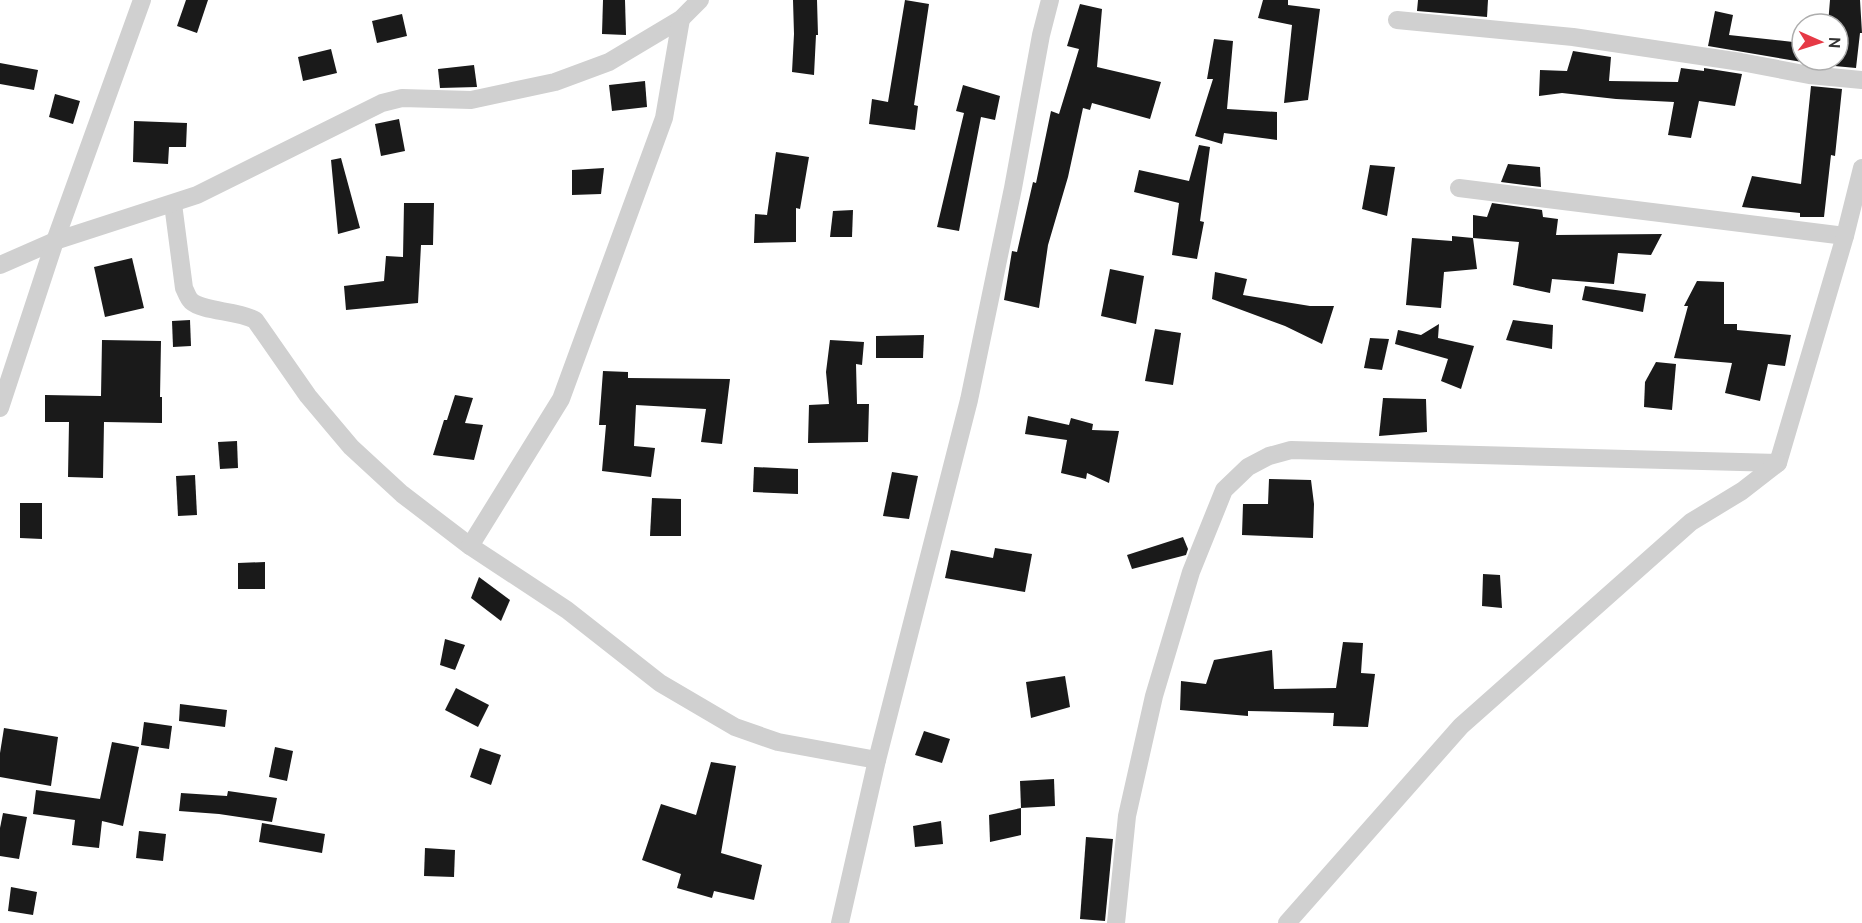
<svg xmlns="http://www.w3.org/2000/svg" width="1862" height="923" font-family="Cabin,sans-serif">
	<style>
		.building { fill: #1a1a1a }
		.lines { fill: none; stroke-linecap: round; stroke-linejoin: round }
		.minor { stroke: #d0d0d0; stroke-width: 18 }
	</style>
	<rect width="100%" height="100%" fill="#fff"/>
	<g class="building">
		<polygon points="186,0 208,0 197,33 177,26"/>
		<polygon points="603,0 625,0 626,35 602,34"/>
		<polygon points="793,0 817,0 818,35 816,35 814,75 792,72 794,34"/>
		<polygon points="905,0 929,4 914,105 918,106 915,130 869,124 872,99 888,102"/>
		<polygon points="1263,0 1288,0 1288,5 1320,9 1308,100 1284,103 1292,25 1258,18"/>
		<polygon points="1418,0 1488,0 1487,17 1417,11"/>
		<polygon points="1830,0 1860,0 1862,33 1860,33 1856,68 1813,64 1814,60 1838,60 1838,24 1828,24"/>
		<polygon points="1080,4 1102,9 1097,67 1161,82 1150,119 1092,103 1090,110 1083,108 1068,177 1048,245 1039,308 1004,300 1012,251 1017,252 1033,182 1036,183 1051,111 1059,114 1079,49 1067,46"/>
		<polygon points="1715,11 1733,15 1729,35 1802,43 1802,62 1708,46"/>
		<polygon points="402,14 407,36 377,43 372,21"/>
		<polygon points="1214,39 1233,41 1227,109 1277,112 1277,140 1224,133 1222,144 1195,136 1213,79 1207,79"/>
		<polygon points="331,49 337,73 303,81 298,57"/>
		<polygon points="1573,51 1611,57 1609,81 1678,82 1681,68 1704,71 1704,68 1742,74 1735,106 1699,101 1691,138 1668,135 1674,102 1616,99 1562,93 1539,96 1540,70 1567,71"/>
		<polygon points="0,63 38,70 34,90 0,84"/>
		<polygon points="474,65 477,87 440,88 438,69"/>
		<polygon points="645,81 647,107 612,111 609,85"/>
		<polygon points="963,85 1000,96 995,120 981,117 959,231 937,227 964,113 956,111"/>
		<polygon points="1811,86 1842,89 1835,156 1831,155 1824,217 1800,217 1800,213 1742,207 1752,176 1801,184"/>
		<polygon points="55,94 80,101 73,124 49,117"/>
		<polygon points="399,119 405,151 381,156 375,124"/>
		<polygon points="134,121 187,123 186,147 169,147 168,164 133,162"/>
		<polygon points="1199,145 1210,147 1200,221 1204,222 1197,259 1172,255 1179,203 1134,192 1139,170 1189,181"/>
		<polygon points="776,152 809,157 800,209 796,208 796,242 754,243 755,214 767,215"/>
		<polygon points="341,158 360,228 338,234 331,160"/>
		<polygon points="1508,164 1540,167 1541,187 1501,182"/>
		<polygon points="1370,165 1395,167 1387,216 1362,209"/>
		<polygon points="604,168 601,194 572,195 572,170"/>
		<polygon points="404,203 434,203 433,245 421,245 418,303 346,310 344,286 384,281 386,256 403,257"/>
		<polygon points="1492,203 1542,210 1543,217 1558,219 1556,235 1662,234 1651,255 1618,253 1614,284 1552,279 1550,293 1513,285 1519,242 1473,238 1473,215 1487,217"/>
		<polygon points="853,210 852,237 830,237 833,211"/>
		<polygon points="1452,236 1473,238 1477,269 1444,272 1441,308 1406,305 1412,238 1452,241"/>
		<polygon points="132,258 144,308 105,317 94,267"/>
		<polygon points="1110,269 1144,276 1136,324 1101,316"/>
		<polygon points="1215,272 1247,279 1243,295 1310,306 1334,306 1322,344 1285,326 1212,299"/>
		<polygon points="1697,281 1724,282 1724,324 1737,324 1737,330 1791,335 1785,366 1768,364 1760,401 1725,393 1732,363 1674,358 1688,306 1684,306"/>
		<polygon points="1585,286 1646,294 1643,312 1582,300"/>
		<polygon points="190,320 191,346 173,347 172,321"/>
		<polygon points="1513,320 1553,325 1552,349 1506,340"/>
		<polygon points="1439,324 1438,338 1474,346 1461,389 1441,381 1448,359 1395,344 1398,330 1421,335"/>
		<polygon points="1155,329 1181,333 1173,385 1145,381"/>
		<polygon points="924,335 923,358 876,358 876,336"/>
		<polygon points="1370,338 1389,339 1382,370 1364,368"/>
		<polygon points="102,340 161,341 160,397 162,397 162,423 104,422 103,478 68,477 69,422 45,422 45,395 101,396"/>
		<polygon points="830,340 864,342 862,365 856,364 857,404 869,404 868,442 808,443 809,405 829,404 826,372"/>
		<polygon points="1656,362 1676,364 1672,410 1644,407 1645,382"/>
		<polygon points="603,371 628,372 628,378 730,379 722,444 701,442 706,409 636,405 634,446 655,448 651,477 602,471 606,425 599,425"/>
		<polygon points="455,395 473,398 465,423 483,425 474,460 433,455 444,420 447,420"/>
		<polygon points="1383,398 1426,399 1427,432 1379,436"/>
		<polygon points="1028,416 1069,425 1071,418 1093,424 1092,430 1119,431 1109,483 1087,473 1086,479 1061,473 1067,440 1025,434"/>
		<polygon points="237,441 238,468 220,469 218,442"/>
		<polygon points="754,467 798,469 798,494 753,492"/>
		<polygon points="892,472 918,476 909,519 883,516"/>
		<polygon points="195,475 197,515 178,516 176,476"/>
		<polygon points="1269,479 1311,480 1314,504 1313,538 1242,535 1243,504 1268,504"/>
		<polygon points="652,498 681,499 681,536 650,536"/>
		<polygon points="20,503 42,503 42,539 20,538"/>
		<polygon points="1183,537 1188,549 1186,555 1132,569 1127,555"/>
		<polygon points="995,548 1032,554 1025,592 945,578 951,550 993,558"/>
		<polygon points="265,562 265,589 238,589 238,563"/>
		<polygon points="1483,574 1500,575 1502,608 1482,606"/>
		<polygon points="479,577 510,600 501,621 471,598"/>
		<polygon points="445,639 465,645 455,670 440,665"/>
		<polygon points="1343,642 1363,643 1361,673 1375,674 1368,727 1333,726 1334,713 1248,711 1248,716 1180,710 1181,681 1206,684 1214,660 1272,650 1274,689 1336,688"/>
		<polygon points="1065,676 1070,707 1031,718 1026,682"/>
		<polygon points="456,688 489,705 478,727 445,710"/>
		<polygon points="180,704 227,710 225,727 179,721"/>
		<polygon points="144,722 172,726 169,749 141,745"/>
		<polygon points="4,728 58,737 51,786 0,777 0,753"/>
		<polygon points="924,731 950,739 942,763 915,755"/>
		<polygon points="112,742 139,747 123,826 102,821 99,848 72,845 75,820 33,814 36,790 100,799"/>
		<polygon points="275,747 293,751 287,781 269,777"/>
		<polygon points="480,748 501,755 491,785 470,777"/>
		<polygon points="711,762 736,766 721,853 762,865 754,900 714,891 712,898 677,888 681,874 642,860 661,804 696,815"/>
		<polygon points="1054,779 1055,806 1021,808 1020,781"/>
		<polygon points="228,791 277,798 272,822 219,814 179,811 181,793 227,796"/>
		<polygon points="1021,808 1021,835 990,842 989,815"/>
		<polygon points="3,813 27,817 19,859 0,856 0,828"/>
		<polygon points="941,821 943,844 915,847 913,826"/>
		<polygon points="262,823 325,834 322,853 259,842"/>
		<polygon points="139,831 166,834 163,861 136,858"/>
		<polygon points="1086,837 1113,839 1105,921 1080,919"/>
		<polygon points="425,848 455,850 454,877 424,876"/>
		<polygon points="11,887 37,892 33,915 8,911"/>
	</g>
	<g class="lines">
		<g class="minor">
			<polyline points="1397,20 1573,37 1741,62 1809,75 1862,80"/>
			<polyline points="1459,188 1845,236"/>
			<path d="M173,204L184,288C186,292 188,298 191,301C203,312 237,310 255,320L308,396L351,447L402,494L470,546L567,610L660,683L735,727L778,742L877,760"/>
			<polyline points="0,265 55,241 197,195 382,103 402,98 471,100 555,82 609,62 681,19 700,0"/>
			<polyline points="0,408 55,241 142,0"/>
			<polyline points="470,546 561,399 664,118 681,19"/>
			<polyline points="840,923 877,760 969,400 1013,188 1041,35 1050,0"/>
			<polyline points="1116,923 1127,816 1154,696 1191,572 1224,490 1248,467 1269,456 1291,450 1778,463 1845,236 1862,168"/>
			<polyline points="1287,923 1461,726 1691,522 1742,491 1778,463"/>
		</g>
	</g>
	<g transform="translate(1820 42) rotate(93)"><circle r="28" fill="#ffffff" stroke="#adadad" stroke-width="1.5"/>
	<path d="M0-4.5L10 22L0 15L-10 22Z" fill="#e63946"/>
	<text y="-9" font-size="16" font-weight="bold" text-anchor="middle" fill="#333333">N</text>
	</g>
</svg>
